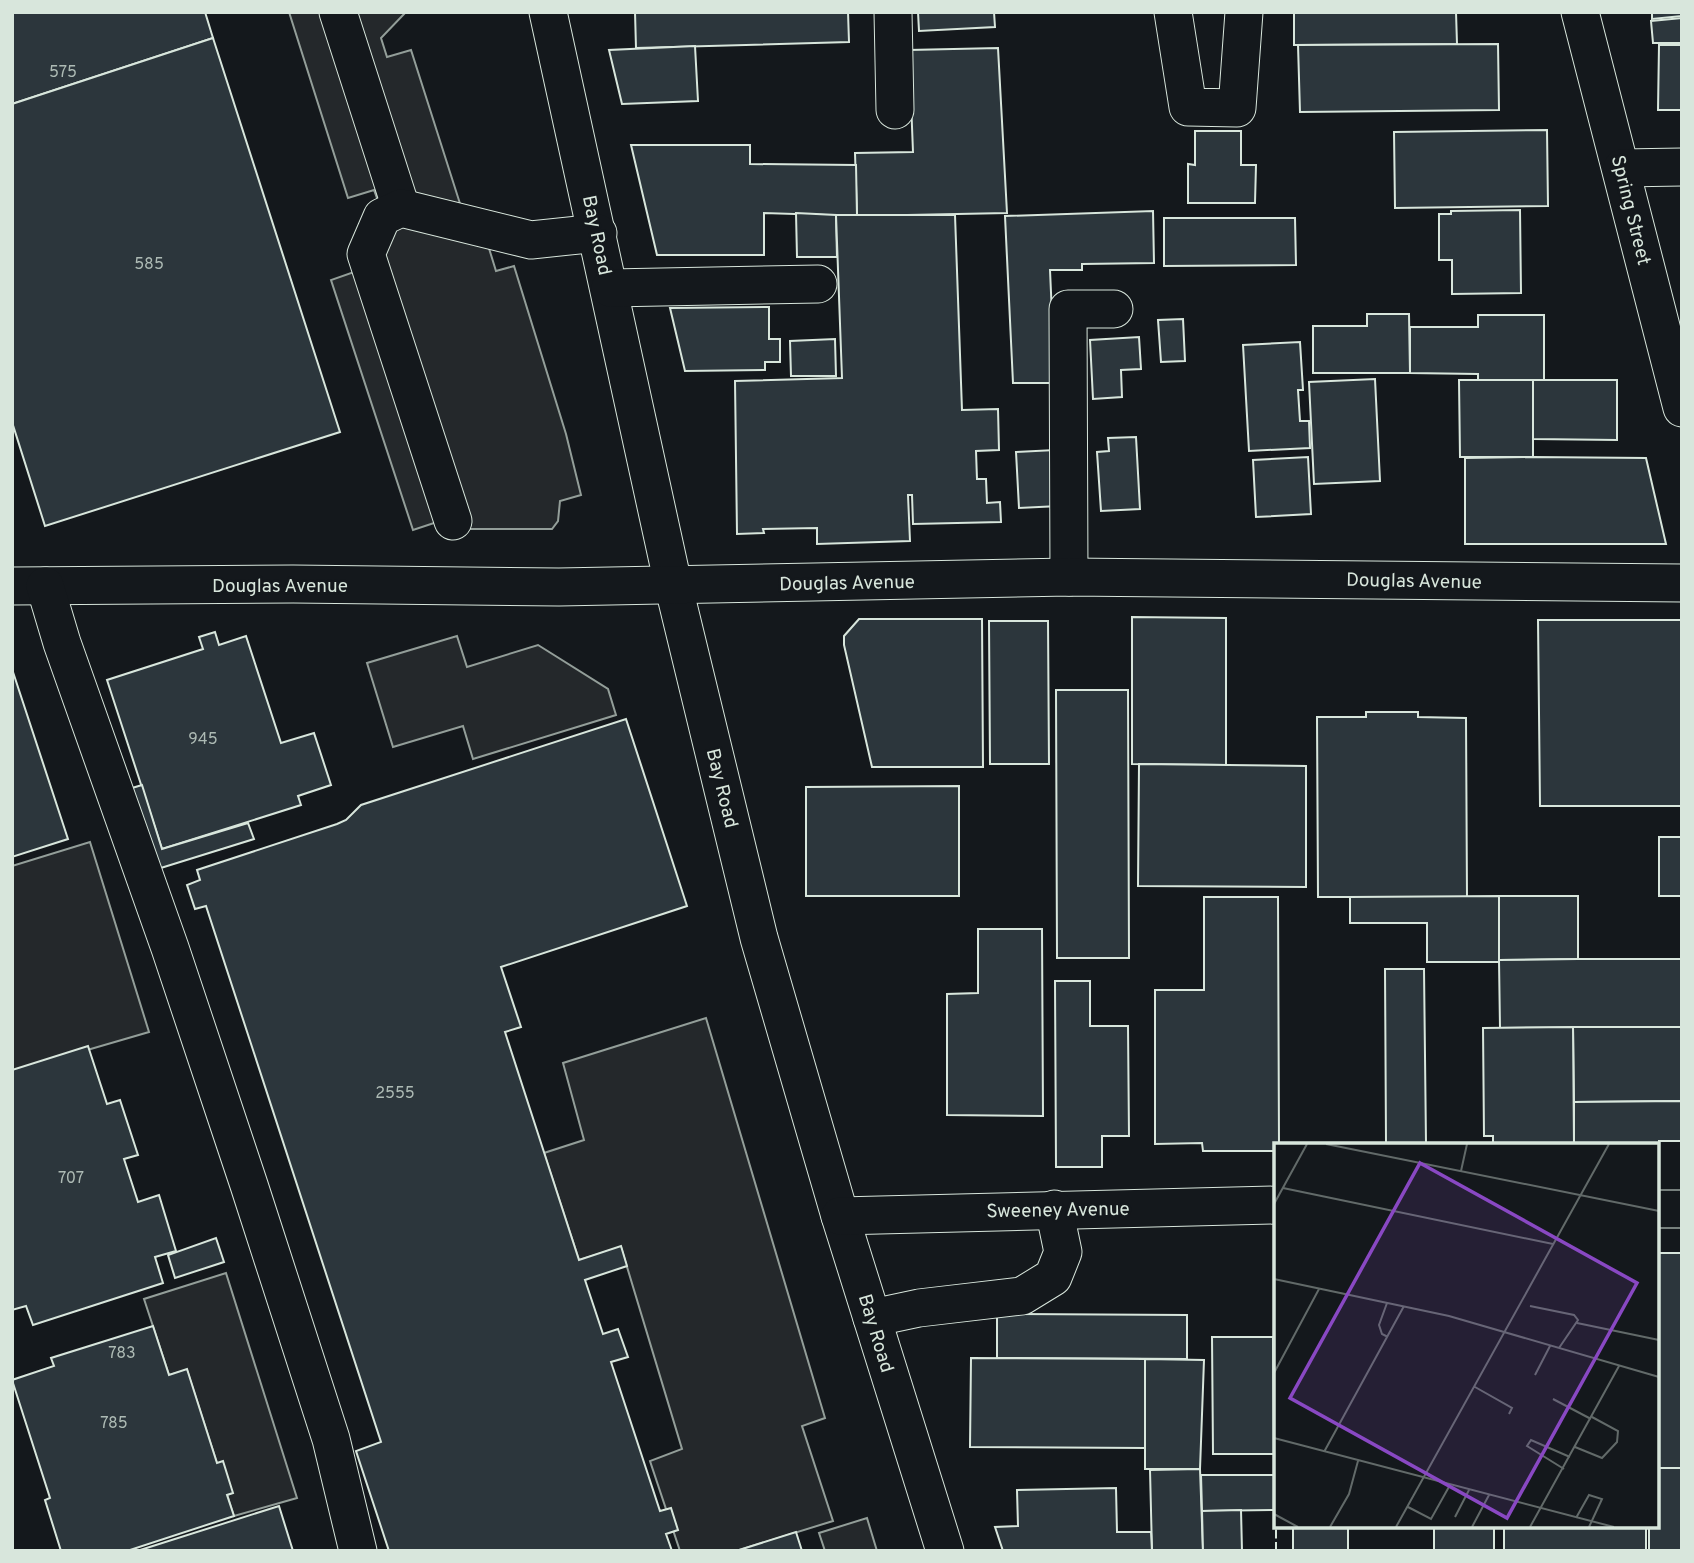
<svg xmlns="http://www.w3.org/2000/svg" width="1694" height="1563" font-family="Overpass,sans-serif">
	<style>
		.parking { fill: #24282b; stroke: #939e99; stroke-width: 2 }
		.building { fill: #2c363c; stroke: #d8e6dc; stroke-width: 2 }
		.lines { fill: none; stroke-linecap: round; stroke-linejoin: round }
		.minor-casing { stroke: #d8e6dc; stroke-width: 39 }
		.minor { stroke: #14181c; stroke-width: 37 }
		.fence { stroke: #d8e6dc; stroke-width: 2; stroke-dasharray: 9 3.5; stroke-linecap: butt }
		.labels { text-anchor: middle; stroke-width: 5; stroke-linejoin: round; paint-order: stroke }
		.number-label { font-size: 16px; fill: #adbab4 }
		.street-label { font-size: 19px; fill: #d8e6dc; stroke: #14181c }
		.inset-road { fill: none; stroke: #626a69; stroke-width: 2 }
		.view { fill: #8948c3; fill-opacity: 0.15; stroke: #8948c3; stroke-width: 3.5 }
		.inset-edge { fill: none; stroke: #d8e6dc; stroke-width: 3.5 }
	</style>
	<rect width="100%" height="100%" fill="#14181c"/>
	<g class="parking">
		<polygon points="289,12 406,12 381,38 387,57 411,50 463,213 479,216 496,271 514,266 566,434 581,495 560,501 558,521 552,529 440,529 437,522 413,530 331,280 357,271 378,201 374,190 348,198"/>
		<polygon points="457,636 467,667 538,645 608,689 616,715 473,759 463,726 393,747 367,663"/>
		<polygon points="90,842 149,1032 12,1072 12,866"/>
		<polygon points="706,1018 825,1418 802,1426 833,1521 736,1551 680,1551 650,1461 682,1449 621,1247 579,1260 544,1153 584,1140 563,1063"/>
		<polygon points="226,1273 297,1498 234,1516 187,1370 169,1375 144,1299"/>
		<polygon points="867,1518 877,1551 825,1551 819,1533"/>
	</g>
	<g class="building">
		<polygon points="12,12 205,12 213,38 12,104"/>
		<polygon points="635,12 848,12 849,42 636,48"/>
		<polygon points="918,12 994,12 995,27 919,31"/>
		<polygon points="1294,12 1456,12 1457,44 1294,45"/>
		<polygon points="1652,12 1682,12 1682,16 1652,19"/>
		<polygon points="1682,18 1682,43 1653,43 1651,21"/>
		<polygon points="213,38 340,432 45,526 12,422 12,104"/>
		<polygon points="1498,44 1499,110 1300,112 1298,45"/>
		<polygon points="1659,45 1682,45 1682,110 1658,110"/>
		<polygon points="695,46 698,101 622,104 609,50"/>
		<polygon points="998,48 1007,213 857,216 855,153 913,152 909,50"/>
		<polygon points="1547,130 1548,206 1395,208 1394,132"/>
		<polygon points="1195,131 1241,131 1241,165 1256,165 1255,203 1188,203 1188,164 1195,165"/>
		<polygon points="631,145 750,145 750,164 856,165 857,216 764,213 764,255 657,255"/>
		<polygon points="1520,210 1521,293 1452,294 1452,260 1439,260 1439,214 1451,214 1451,211"/>
		<polygon points="1153,211 1154,263 1082,264 1082,270 1050,270 1055,383 1013,383 1005,216"/>
		<polygon points="796,213 836,215 837,257 797,257"/>
		<polygon points="836,215 955,215 962,410 998,409 999,450 976,451 977,479 986,479 987,503 1000,502 1001,522 913,524 912,495 908,495 910,541 817,544 817,528 763,529 764,533 737,534 735,381 842,378"/>
		<polygon points="1164,218 1295,218 1296,265 1164,266"/>
		<polygon points="769,307 769,339 780,339 780,362 765,362 765,370 685,371 670,308"/>
		<polygon points="1367,314 1409,314 1410,373 1313,373 1313,326 1367,326"/>
		<polygon points="1478,315 1544,315 1544,380 1478,380 1478,374 1410,373 1410,327 1478,327"/>
		<polygon points="1183,319 1185,361 1161,362 1158,320"/>
		<polygon points="1139,337 1141,369 1121,370 1122,397 1093,399 1090,340"/>
		<polygon points="835,339 836,376 791,376 790,341"/>
		<polygon points="1300,342 1303,390 1298,390 1300,421 1309,421 1310,448 1249,451 1243,345"/>
		<polygon points="1375,379 1380,481 1314,484 1309,382"/>
		<polygon points="1459,380 1533,380 1533,457 1460,457"/>
		<polygon points="1533,380 1617,380 1617,440 1533,439"/>
		<polygon points="1136,437 1140,509 1101,511 1097,452 1109,451 1108,438"/>
		<polygon points="1055,450 1059,506 1019,508 1016,452"/>
		<polygon points="1308,457 1311,514 1256,517 1253,460"/>
		<polygon points="1533,457 1646,458 1666,544 1465,544 1465,458"/>
		<polygon points="1132,617 1226,618 1226,765 1132,764"/>
		<polygon points="859,619 982,619 983,767 872,767 844,645 844,636"/>
		<polygon points="1538,620 1682,620 1682,806 1540,806"/>
		<polygon points="989,621 1048,621 1049,764 990,764"/>
		<polygon points="215,632 219,645 246,636 281,743 314,733 331,785 298,796 301,805 162,849 107,680 203,649 199,637"/>
		<polygon points="12,669 68,839 12,857"/>
		<polygon points="1056,690 1128,690 1129,958 1057,958"/>
		<polygon points="1366,712 1418,712 1418,717 1466,718 1467,897 1318,897 1317,717 1366,717"/>
		<polygon points="626,719 687,906 501,967 521,1027 505,1032 579,1260 621,1246 627,1266 585,1280 603,1334 618,1329 628,1357 611,1362 660,1511 671,1508 678,1530 666,1534 672,1551 389,1551 356,1451 381,1442 206,906 195,909 187,885 200,880 197,870 337,824 346,820 361,805"/>
		<polygon points="1139,764 1306,766 1306,887 1138,886"/>
		<polygon points="142,785 162,849 248,823 254,839 148,872 122,791"/>
		<polygon points="959,786 959,896 806,896 806,787"/>
		<rect x="1659" y="837" width="23" height="59"/>
		<polygon points="1499,896 1578,896 1578,959 1499,960"/>
		<polygon points="1499,896 1499,962 1427,962 1427,923 1350,923 1350,897"/>
		<polygon points="1204,897 1278,897 1279,1145 1276,1145 1276,1151 1203,1151 1202,1143 1155,1144 1155,990 1204,990"/>
		<polygon points="978,929 1042,929 1043,1116 947,1115 947,994 978,993"/>
		<polygon points="1578,959 1682,959 1682,1027 1500,1028 1499,960"/>
		<polygon points="1385,969 1424,969 1426,1143 1386,1143"/>
		<polygon points="1055,981 1090,981 1090,1026 1128,1026 1129,1136 1102,1136 1102,1167 1056,1167"/>
		<polygon points="1573,1027 1682,1027 1682,1101 1574,1102"/>
		<polygon points="1573,1027 1574,1145 1493,1145 1493,1136 1484,1136 1483,1028"/>
		<polygon points="88,1046 107,1104 120,1100 138,1155 124,1159 138,1202 159,1195 176,1251 155,1257 163,1283 33,1325 26,1306 12,1310 12,1070"/>
		<polygon points="1682,1101 1682,1141 1659,1141 1659,1169 1657,1169 1657,1145 1574,1145 1574,1102"/>
		<polygon points="216,1238 224,1262 175,1278 168,1255"/>
		<rect x="1657" y="1253" width="25" height="215"/>
		<polygon points="997,1314 1187,1315 1187,1359 997,1358"/>
		<polygon points="153,1326 169,1375 187,1369 217,1463 223,1461 233,1493 227,1495 234,1516 127,1551 61,1551 45,1500 50,1498 12,1380 54,1366 51,1358"/>
		<polygon points="1212,1337 1273,1337 1274,1454 1213,1454"/>
		<polygon points="971,1358 1145,1359 1145,1448 970,1447"/>
		<polygon points="1145,1359 1204,1360 1200,1469 1145,1469"/>
		<polygon points="1657,1468 1682,1468 1682,1551 1649,1551 1649,1526 1657,1526"/>
		<polygon points="1200,1469 1203,1551 1152,1551 1150,1470"/>
		<polygon points="1201,1475 1276,1475 1276,1510 1202,1511"/>
		<polygon points="1116,1488 1117,1532 1151,1532 1152,1551 1003,1551 995,1527 1018,1526 1017,1490"/>
		<polygon points="279,1506 293,1551 137,1551"/>
		<polygon points="1241,1510 1242,1551 1203,1551 1202,1511"/>
		<rect x="1293" y="1526" width="55" height="25"/>
		<rect x="1434" y="1526" width="60" height="25"/>
		<rect x="1504" y="1526" width="142" height="25"/>
		<polygon points="796,1532 802,1551 736,1551"/>
	</g>
	<g class="lines">
		<g class="minor-casing">
			<g id="minor">
				<polyline points="338,12 401,208"/>
				<polyline points="548,12 673,584 759,938 840,1216 945,1551"/>
				<polyline points="893,12 895,110"/>
				<polyline points="1173,12 1188,107 1237,108 1244,12"/>
				<polyline points="1580,12 1682,408"/>
				<polyline points="1622,168 1682,167"/>
				<polyline points="610,288 818,284"/>
				<polyline points="453,521 366,254 382,217 401,208 531,240 598,233"/>
				<polyline points="1069,577 1068,309 1114,309"/>
				<polyline points="12,586 293,584 559,587 1069,577 1682,583"/>
				<polyline points="45,586 62,643 170,948 249,1185 331,1439 358,1551"/>
				<polyline points="1657,1209 1682,1209"/>
				<polyline points="840,1216 1276,1205"/>
				<polyline points="872,1318 919,1308 1022,1296 1053,1277 1063,1252 1054,1209"/>
			</g>
		</g>
		<use href="#minor" class="minor"/>
		<polyline class="fence" points="1276,1551 1276,1526"/>
	</g>
	<g class="labels">
		<g class="number-label">
			<text x="63" y="77">575</text>
			<text x="149" y="269">585</text>
			<text x="203" y="744">945</text>
			<text x="395" y="1098">2555</text>
			<text x="71" y="1183">707</text>
			<text x="122" y="1358">783</text>
			<text x="114" y="1428">785</text>
		</g>
		<g class="street-label">
			<text transform="translate(1632 210) rotate(76)" y="7">Spring Street</text>
			<text transform="translate(598 235) rotate(78)" y="7">Bay Road</text>
			<text transform="translate(1414 580) rotate(1)" y="7">Douglas Avenue</text>
			<text transform="translate(847 582) rotate(-1)" y="7">Douglas Avenue</text>
			<text x="280" y="592">Douglas Avenue</text>
			<text transform="translate(723 788) rotate(76)" y="7">Bay Road</text>
			<text transform="translate(1058 1209) rotate(-1)" y="7">Sweeney Avenue</text>
			<text transform="translate(877 1333) rotate(73)" y="7">Bay Road</text>
		</g>
	</g>
	<g transform="translate(1274 1143)">
		<rect width="385" height="385" fill="#14181c"/>
		<path class="inset-road" d="M52,1L385,68M187,28L193,1M9,45L279,101M0,61L33,1M0,136L175,173L385,234M113,160L105,182L108,191L114,194M256,163L300,172L304,177L285,205M303,180L385,197M0,230L45,146M261,232L276,203M201,244L238,265L235,271M279,256L317,276M0,295L340,384M301,304L328,315L343,299L344,288L318,274M50,309L130,163M290,326L253,303L257,297L296,314M134,364L157,376L176,342M0,371L24,384M181,374L195,347M302,375L315,352L328,356L315,384M56,384L75,351L84,318M122,384L335,1M198,384L215,352M256,384L345,223"/>
		<path class="view" d="M146,20L363,140L233,375L16,255Z"/>
		<rect width="385" height="385" class="inset-edge"/>
	</g>
	<rect width="1694" height="1563" fill="none" stroke="#d8e6dc" stroke-width="28"/>
</svg>
